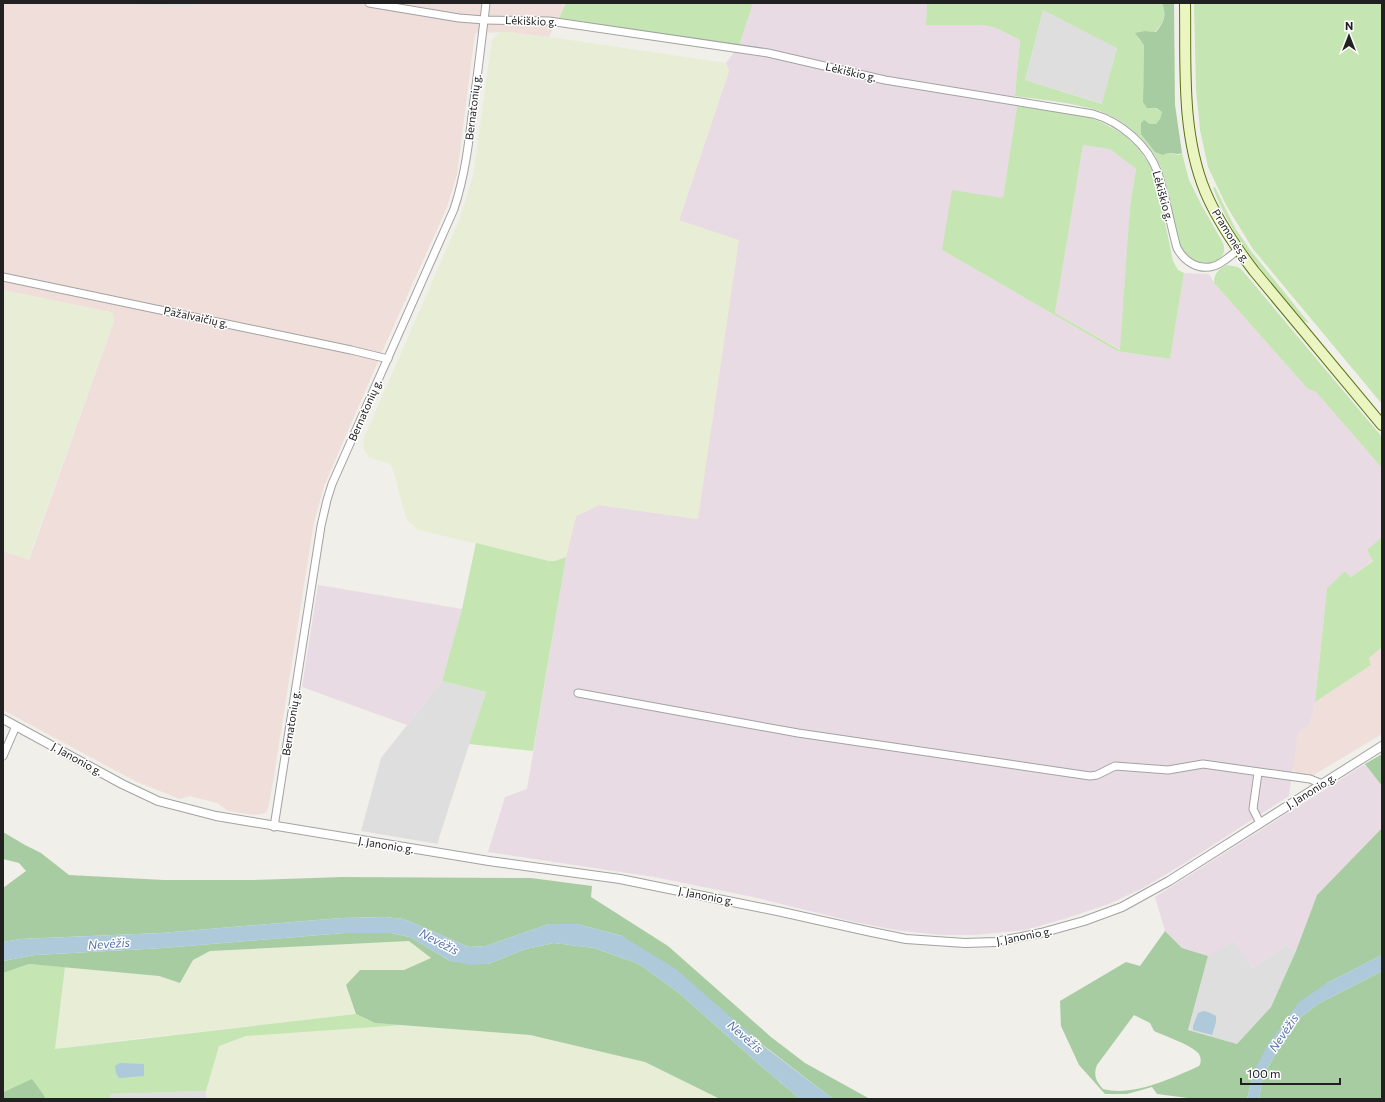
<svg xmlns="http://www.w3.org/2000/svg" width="1385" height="1102" font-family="Commissioner,sans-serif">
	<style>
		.residential { fill: #dfdede }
		.commercial { fill: #efdeda }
		.industrial { fill: #e9dbe4 }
		.farmland { fill: #e8edd6 }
		.grass { fill: #c5e5b3; fill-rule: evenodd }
		.forest { fill: #a7cca1; fill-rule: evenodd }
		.parking { fill: #e1e1e1 }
		.water { fill: #adc9da }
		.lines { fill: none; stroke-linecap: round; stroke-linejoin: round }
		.minor-casing { stroke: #a2a2a2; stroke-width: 9 }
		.tertiary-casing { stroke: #a2a2a2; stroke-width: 10 }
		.secondary-casing { stroke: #58710f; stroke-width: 12 }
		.minor { stroke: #fff; stroke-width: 7 }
		.tertiary { stroke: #fff; stroke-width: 8 }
		.secondary { stroke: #ebf5c2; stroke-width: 10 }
		.labels { text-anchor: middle; stroke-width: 3; stroke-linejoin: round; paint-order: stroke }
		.street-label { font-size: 11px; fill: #212121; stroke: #fff }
		.water-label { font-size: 12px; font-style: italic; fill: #5573a9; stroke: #fff }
	</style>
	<rect width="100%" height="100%" fill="#f0efe9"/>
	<g class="residential">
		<polygon points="1043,10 1117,47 1103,104 1025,80"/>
		<polygon points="442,681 486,692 439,838 438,844 361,831 381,758"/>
		<polygon points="1233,940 1252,968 1286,945 1296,951 1271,1007 1237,1044 1188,1030 1208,956"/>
		<polygon points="206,1091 207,1099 110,1099 110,1094"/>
	</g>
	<g class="commercial">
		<polygon points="3,3 566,3 549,37 509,32 475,33 457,174 447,207 386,343 324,486 314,522 273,782 268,809 265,813 255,815 228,811 217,803 190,796 180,799 135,781 3,710 3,551 29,560 114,321 110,312 3,290"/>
		<polygon points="1382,647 1382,734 1312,776 1297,773 1294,771 1292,765 1298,732 1310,725 1315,702 1371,665 1369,658"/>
	</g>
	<g class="industrial">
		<polygon points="753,3 927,3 926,25 983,25 996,28 1020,40 1015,96 1017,106 1003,198 942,250 1117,351 1170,359 1184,273 1209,274 1214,283 1308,389 1316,392 1382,468 1382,537 1367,550 1373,560 1351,577 1345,571 1327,588 1315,702 1310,725 1298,732 1289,796 1185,863 1143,888 1109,904 1064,919 1025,930 975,935 939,935 895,930 850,921 753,897 654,877 488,852 505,797 527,789 566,557 576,516 599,505 698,519 679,220 729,71 726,63 739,46"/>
		<polygon points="1083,145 1110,149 1136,169 1130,206 1121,350 1055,313"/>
		<polygon points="318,585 462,609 442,681 407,725 302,687"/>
		<polygon points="1365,764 1382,786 1382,828 1317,895 1296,951 1286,945 1252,968 1233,941 1208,956 1182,948 1165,931 1155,897"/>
	</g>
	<g class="farmland">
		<polygon points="500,32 509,32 549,37 726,63 729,71 679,220 739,240 698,519 599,505 576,516 566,557 555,561 549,561 419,530 408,521 404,511 393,469 389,463 370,458 364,450 363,444 364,438 460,218 473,176 492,40"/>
		<polygon points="3,290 110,312 113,313 114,321 28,560 3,551"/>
		<polygon points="409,941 432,958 404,970 360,970 346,985 356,1014 142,1038 55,1049 65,967 159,976 180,983 193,960 210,951"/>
		<polygon points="403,1025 530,1035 645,1062 720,1099 207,1099 206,1091 219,1046 246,1036"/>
	</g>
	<g class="grass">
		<polygon points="566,3 753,3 739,46 559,18"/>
		<path d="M927,3H1162C1167,16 1164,22 1155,32L1145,31L1138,38L1144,44L1143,102L1162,112L1160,119L1156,124H1150L1146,121L1167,153L1179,155L1182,153L1189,180L1202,206L1223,243C1229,259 1211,265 1199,262C1192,261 1186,256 1182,250C1177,243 1176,233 1174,224C1170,205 1168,184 1160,165C1151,146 1135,130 1117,119C1094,104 1043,100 1015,96L1020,40L996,28L983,25H926ZM1043,10L1117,48L1102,104L1025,80Z"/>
		<polygon points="1194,3 1382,3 1382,404 1253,249 1226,205 1208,167 1200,130 1196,89"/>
		<path d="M1017,106L1085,116L1103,123L1123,134L1137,147L1150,165L1157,183L1173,261L1178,270L1184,273L1170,359L1117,351L942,250L952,190L1003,198ZM1083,145L1110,149L1136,169L1130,206L1120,350L1055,313Z"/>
		<path d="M1215,187L1235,228L1251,251L1309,323L1304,321C1268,278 1233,241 1213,188Z"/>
		<path d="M1227,265L1238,267L1242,270L1382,437V468L1316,392L1308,389L1214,283C1214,273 1219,269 1227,265Z"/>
		<polygon points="1382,537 1382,647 1369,658 1371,665 1315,702 1327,588 1345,571 1351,577 1373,561 1367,550"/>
		<polygon points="476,543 549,561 555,561 566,557 533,751 469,744 486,692 442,681 462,609"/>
		<polygon points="29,964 65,967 55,1049 356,1014 375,1023 403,1025 246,1036 219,1046 206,1091 110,1094 110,1099 44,1099 45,1097 4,1092 3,1094 3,973"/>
	</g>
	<g class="forest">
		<path d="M1162,3H1174L1175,105L1182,153C1176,156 1170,151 1163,155L1155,152L1141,134V123L1144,120L1150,124H1156L1160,119L1162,112L1156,108H1147L1143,102L1144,45L1135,33L1145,31L1156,32C1164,22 1167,16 1162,3Z"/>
		<polygon points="1382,754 1382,786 1365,764"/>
		<path d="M1382,828V955L1327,983L1254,1071L1247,1099H1196L1157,1094L1152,1087L1127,1094H1105L1079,1065L1061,1026L1060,1001L1126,962L1140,966L1165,931L1182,948L1208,956L1188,1030L1237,1044L1271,1007L1296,951L1317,895ZM1134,1015L1150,1023L1154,1031C1167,1037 1187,1043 1197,1052C1201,1055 1202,1062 1199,1066C1173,1078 1132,1097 1103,1089C1096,1081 1093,1075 1097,1065Z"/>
		<polygon points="3,832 25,845 41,853 69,875 164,880 254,880 343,877 531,878 592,886 591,897 668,946 771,1037 805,1063 870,1099 833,1099 622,936 577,924 549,924 486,946 469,947 404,919 385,917 341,918 161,933 20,939 3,942 3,888 26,871 19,863 3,859"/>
		<polygon points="344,933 391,933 410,937 450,961 488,964 526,949 554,943 594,948 639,964 679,993 761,1066 800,1099 720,1099 645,1062 530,1035 375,1023 356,1014 346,985 360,970 404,970 431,958 409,941 210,951 193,960 180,983 159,976 29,964 3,973 3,961 35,955 163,948"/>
		<polygon points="1382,971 1382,1099 1259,1099 1263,1076 1276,1053 1301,1017 1318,1004"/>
		<polygon points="32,1079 45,1097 44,1099 3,1099 4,1092"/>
	</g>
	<polygon class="parking" points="125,3 193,3 193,7 125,4"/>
	<g class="water">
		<polygon points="385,917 404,919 469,947 486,946 549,924 577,924 622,936 676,969 766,1048 833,1099 800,1099 761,1066 679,993 639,964 594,948 554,943 526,949 488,964 471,965 450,961 410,937 391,933 344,933 163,948 35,955 3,961 3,942 20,939 161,933 341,918"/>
		<polygon points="1382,955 1382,971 1318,1004 1301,1017 1276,1053 1263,1076 1259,1099 1247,1099 1254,1071 1267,1046 1299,1002 1327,983"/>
		<polygon points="1203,1011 1208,1012 1216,1016 1216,1022 1212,1035 1193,1030 1193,1026 1198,1013"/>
		<polygon points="120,1063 144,1064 144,1076 119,1078 116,1073 115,1066"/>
	</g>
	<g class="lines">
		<g class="minor-casing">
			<g id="minor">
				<path d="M369,3L459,18L484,20L549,21L768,53L885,80L1093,114C1121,122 1148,145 1158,173C1166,197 1170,223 1177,248C1184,261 1198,271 1214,266C1222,264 1231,255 1238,250"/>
				<polyline points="3,277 351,350 388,359"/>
				<polyline points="578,693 798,733 1090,776 1097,775 1115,766 1168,770 1203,764 1310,779 1322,784"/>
				<polyline points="3,756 16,726"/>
				<polyline points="1258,773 1253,809 1260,823"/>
				<path d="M274,827L321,526L327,500L332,484L454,209C465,176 469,142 473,107C478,72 482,38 486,3"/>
			</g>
		</g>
		<g class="tertiary-casing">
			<polyline id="tertiary" points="3,719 122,784 158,801 216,816 489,861 620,879 782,912 867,931 906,939 965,943 996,942 1041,933 1084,921 1122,907 1169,881 1382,746"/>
		</g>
		<g class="secondary-casing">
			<path id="secondary" d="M1185,3C1186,65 1181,132 1205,191C1217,220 1235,246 1254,271L1382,425"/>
		</g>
		<use href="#minor" class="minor"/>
		<use href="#tertiary" class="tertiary"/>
		<use href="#secondary" class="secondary"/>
	</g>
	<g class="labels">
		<g class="street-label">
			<text transform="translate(531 21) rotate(2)" y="4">Lėkiškio g.</text>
			<text transform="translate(851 72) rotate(13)" y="4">Lėkiškio g.</text>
			<text transform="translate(473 107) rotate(-83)" y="4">Bernatonių g.</text>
			<text transform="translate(1163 196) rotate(75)" y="4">Lėkiškio g.</text>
			<text transform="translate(1231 236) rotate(58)" y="4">Pramonės g.</text>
			<text transform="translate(196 317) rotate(12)" y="4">Pažalvaičių g.</text>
			<text transform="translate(365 410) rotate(-66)" y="4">Bernatonių g.</text>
			<text transform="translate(291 723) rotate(-81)" y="4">Bernatonių g.</text>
			<text transform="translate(77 759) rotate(29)" y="4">J. Janonio g.</text>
			<text transform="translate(1311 791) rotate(-32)" y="4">J. Janonio g.</text>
			<text transform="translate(386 845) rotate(9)" y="4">J. Janonio g.</text>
			<text transform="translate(706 896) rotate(11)" y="4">J. Janonio g.</text>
			<text transform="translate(1024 936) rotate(-11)" y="4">J. Janonio g.</text>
		</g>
		<g class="water-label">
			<text transform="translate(439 942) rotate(28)" y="4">Nevėžis</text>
			<text transform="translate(109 944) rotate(-4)" y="4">Nevėžis</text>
			<text transform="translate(1284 1033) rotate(-56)" y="4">Nevėžis</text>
			<text transform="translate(745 1037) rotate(41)" y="4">Nevėžis</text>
		</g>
	</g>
	<rect width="1385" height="1102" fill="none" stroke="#212121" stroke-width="8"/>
	<g transform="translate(1349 36)" stroke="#ffffff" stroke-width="3" paint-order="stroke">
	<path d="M0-3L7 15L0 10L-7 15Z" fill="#212121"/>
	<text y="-6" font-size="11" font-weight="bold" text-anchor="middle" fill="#212121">N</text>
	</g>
	<path d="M1241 1078v6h99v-6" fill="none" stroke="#212121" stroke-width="2"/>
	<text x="1247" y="1078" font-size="12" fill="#212121" stroke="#ffffff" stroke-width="3" paint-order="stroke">100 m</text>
</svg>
